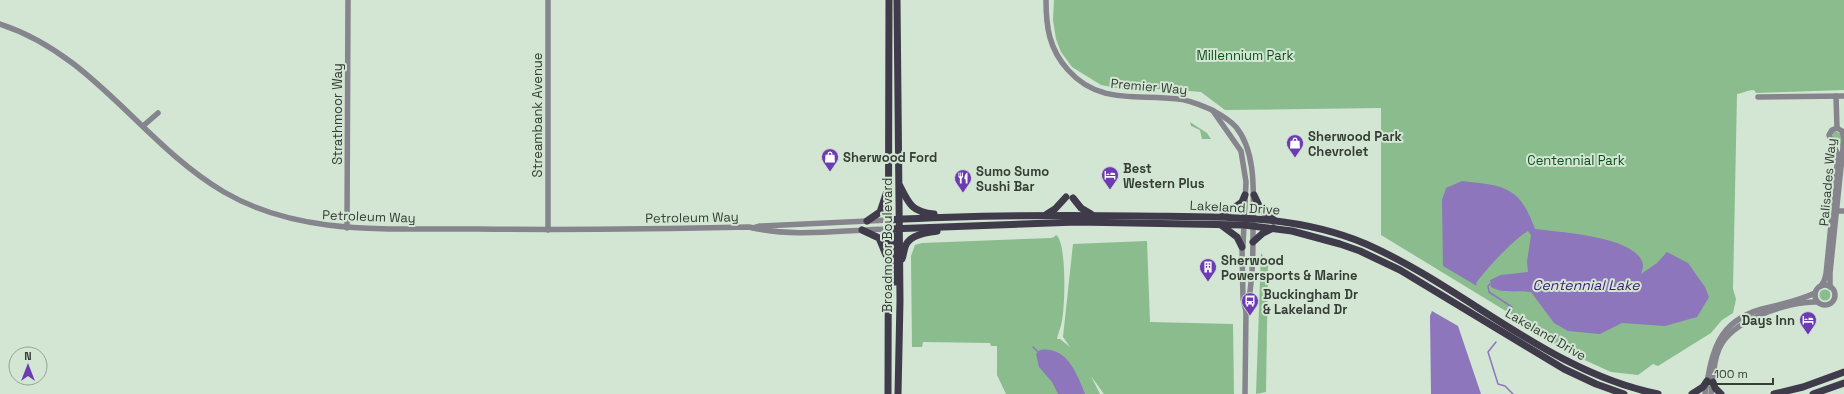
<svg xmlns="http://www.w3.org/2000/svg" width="1844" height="394" font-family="'Space Grotesk',sans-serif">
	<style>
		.green { fill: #8bbc8d }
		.water { fill: #8d76bc }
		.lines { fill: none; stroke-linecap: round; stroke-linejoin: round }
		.stream { stroke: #8d76bc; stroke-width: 1.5 }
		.minor { stroke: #86848d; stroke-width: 5.5 }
		.major { stroke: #3f3b4b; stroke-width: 7 }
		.labels { text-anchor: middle; stroke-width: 4; stroke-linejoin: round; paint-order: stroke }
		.park-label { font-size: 13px; fill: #0b5119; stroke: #d2e6d3 }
		.street-label { font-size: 13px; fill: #363e36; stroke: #d2e6d3 }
		.poi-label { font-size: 13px; font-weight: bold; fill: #363e36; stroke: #d2e6d3; text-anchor: start }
		.water-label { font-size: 14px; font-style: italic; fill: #411c71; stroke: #d2e6d3 }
	</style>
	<rect width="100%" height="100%" fill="#d2e6d3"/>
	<g class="green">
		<path d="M1054,0H1844V90L1756,93L1754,90C1747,90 1744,93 1737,94L1733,289L1736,299L1733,313L1722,320L1711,333L1658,366L1653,364L1638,375L1611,372L1567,352L1514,316L1381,235V108L1225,110L1201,92L1167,89H1122L1101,85L1072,67L1061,52L1056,39L1053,20Z"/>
		<polygon points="1190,122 1207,133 1211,139 1202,139 1200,130 1191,126"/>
		<polygon points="1835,131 1842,134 1841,146 1837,146 1832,138 1833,133"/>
		<path d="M1056,235C1067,242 1065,307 1062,321C1061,327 1058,333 1057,339H1060L1070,347L1063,337L1073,244L1147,241L1150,322L1233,324L1234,394H1104L1091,376L1100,394H1006L997,375V346H991L990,343L923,342L922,347H912L911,256L915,245L922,243L1051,238L1054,237Z"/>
		<polygon points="1261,253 1268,263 1266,392 1256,394"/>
		<circle cx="1825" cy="295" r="5.5"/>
	</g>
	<g class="water">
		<path d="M1462,181C1504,186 1519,185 1535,229C1557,232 1639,236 1643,265C1643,268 1642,271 1641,274L1657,263L1667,252L1688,263L1705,287L1709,297L1697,317L1665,326L1622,323L1600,334L1568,331L1554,323L1531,292C1517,290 1502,294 1491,287L1490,280L1501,275L1528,272L1527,262L1531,235L1528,231C1513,240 1487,268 1476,283L1477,286L1443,266L1442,200L1446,188Z"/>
		<polygon points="1432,311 1458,326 1481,394 1431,394 1430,316"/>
		<path d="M1040,350C1067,346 1077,374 1085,394H1058L1052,382L1039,367L1036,354Z"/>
	</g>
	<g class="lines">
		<g class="stream">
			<polyline points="1490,284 1488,286 1489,292 1512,307 1510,312"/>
			<polyline points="1496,342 1488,352 1498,384 1505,386 1513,394"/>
			<polyline points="1033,347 1038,352"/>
		</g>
		<g class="minor">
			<polyline points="548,0 548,230"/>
			<path d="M1046,0C1046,27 1049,49 1068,70C1099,105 1137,94 1178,99C1190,100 1200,105 1212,110C1221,115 1229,119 1236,127C1254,149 1254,185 1253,212C1253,242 1254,283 1246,311"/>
			<path d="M0,24C95,55 141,143 224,192C301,237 392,228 479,229C569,230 659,229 749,227C794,238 842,230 889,229"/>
			<polyline points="1836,96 1837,128"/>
			<polyline points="1758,97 1844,96"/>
			<polyline points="1213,111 1241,151 1246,182 1243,245 1242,247 1243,299 1246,311 1245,394"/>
			<polyline points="143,126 158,113"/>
			<polyline points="1834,211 1844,211"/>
			<polyline points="347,228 348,0"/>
			<polyline points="753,228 760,226 889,220"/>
			<circle cx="1825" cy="295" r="10"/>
			<polyline points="1821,286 1824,281 1826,274 1838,155 1829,135 1832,130 1837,128 1842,131 1844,138 1830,273 1830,287"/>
			<path d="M1705,394C1712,353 1716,322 1762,309C1780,305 1798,301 1815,293"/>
			<path d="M1711,394C1713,379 1713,362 1719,349C1731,320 1789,301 1817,302"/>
		</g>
		<g class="major">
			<polyline points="897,0 900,301 898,394"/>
			<path d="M900,186C909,204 912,212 934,214"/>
			<polyline points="1254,195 1261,210 1274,220"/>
			<polyline points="1073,198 1081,208 1091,214"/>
			<polyline points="1047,214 1055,209 1066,197"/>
			<polyline points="1222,216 1242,202 1245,195"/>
			<path d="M889,220C972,215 1054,215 1137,216C1214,217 1293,213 1366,244C1466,288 1549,372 1658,394"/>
			<polyline points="867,221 880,212 886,194"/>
			<polyline points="1221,225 1237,237 1242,247"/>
			<polyline points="889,229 1077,222 1244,225 1292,231 1340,244 1360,251 1400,270 1564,369 1596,384 1624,394"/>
			<polyline points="862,230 879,238 886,255"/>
			<polyline points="893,235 895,282"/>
			<polyline points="1253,242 1263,233 1273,228"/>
			<path d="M902,259C904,254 904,247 907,243C913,234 927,233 937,231"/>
			<polyline points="1713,382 1715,388 1721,394"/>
			<polyline points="888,394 889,0"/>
			<polyline points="1692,394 1703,387 1707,381"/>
			<polyline points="1774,394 1803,387 1844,372"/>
			<polyline points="1813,394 1844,383"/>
		</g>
	</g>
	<defs>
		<g id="shop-pin" transform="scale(0.9)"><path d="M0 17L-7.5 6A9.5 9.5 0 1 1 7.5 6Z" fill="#6d3bb2" stroke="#d2e6d3"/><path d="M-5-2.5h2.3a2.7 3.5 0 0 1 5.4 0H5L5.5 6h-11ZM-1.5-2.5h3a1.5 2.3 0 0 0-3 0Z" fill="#fff"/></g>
		<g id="hotel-pin" transform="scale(0.9)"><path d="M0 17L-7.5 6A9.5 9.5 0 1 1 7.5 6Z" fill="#6d3bb2" stroke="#d2e6d3"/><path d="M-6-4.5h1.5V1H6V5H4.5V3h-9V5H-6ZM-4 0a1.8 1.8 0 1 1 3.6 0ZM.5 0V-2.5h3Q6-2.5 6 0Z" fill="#fff"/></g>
		<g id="restaurant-pin" transform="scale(0.9)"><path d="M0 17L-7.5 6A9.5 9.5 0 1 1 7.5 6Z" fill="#6d3bb2" stroke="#d2e6d3"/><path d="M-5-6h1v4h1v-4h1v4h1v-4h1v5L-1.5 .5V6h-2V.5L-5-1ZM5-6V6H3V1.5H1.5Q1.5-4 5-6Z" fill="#fff"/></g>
		<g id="building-pin" transform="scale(0.9)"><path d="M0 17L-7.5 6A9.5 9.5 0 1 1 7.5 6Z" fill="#6d3bb2" stroke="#d2e6d3"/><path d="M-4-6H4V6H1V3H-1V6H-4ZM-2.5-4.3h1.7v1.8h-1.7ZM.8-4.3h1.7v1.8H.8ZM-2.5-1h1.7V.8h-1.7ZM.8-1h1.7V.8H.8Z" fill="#fff"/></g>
		<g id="bus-pin" transform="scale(0.9)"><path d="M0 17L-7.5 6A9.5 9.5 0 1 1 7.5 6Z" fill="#6d3bb2" stroke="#d2e6d3"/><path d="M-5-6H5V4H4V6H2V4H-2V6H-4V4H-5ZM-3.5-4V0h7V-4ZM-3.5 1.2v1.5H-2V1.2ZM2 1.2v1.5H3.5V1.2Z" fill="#fff"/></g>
	</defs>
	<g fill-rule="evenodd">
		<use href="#shop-pin" x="1295" y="143"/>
		<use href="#shop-pin" x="830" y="157"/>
		<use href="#hotel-pin" x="1110" y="175"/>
		<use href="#restaurant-pin" x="963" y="178"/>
		<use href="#building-pin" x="1208" y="267"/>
		<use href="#bus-pin" x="1250" y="301"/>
		<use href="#hotel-pin" x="1808" y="320"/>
	</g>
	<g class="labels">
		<g class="park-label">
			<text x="1245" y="60">Millennium Park</text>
			<text x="1576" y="165">Centennial Park</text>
		</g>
		<g class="street-label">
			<text transform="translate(1149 86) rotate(5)" y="5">Premier Way</text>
			<text transform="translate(337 114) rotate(-90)" y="5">Strathmoor Way</text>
			<text transform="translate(537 115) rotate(-90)" y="5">Streambank Avenue</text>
			<text transform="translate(1827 182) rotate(-85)" y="5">Palisades Way</text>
			<text transform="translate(1235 207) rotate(3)" y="5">Lakeland Drive</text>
			<text transform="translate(369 216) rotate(2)" y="5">Petroleum Way</text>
			<text transform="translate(692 217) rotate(-1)" y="5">Petroleum Way</text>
			<text transform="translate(887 245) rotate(-90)" y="5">Broadmoor Boulevard</text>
			<text transform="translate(1546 334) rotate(30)" y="5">Lakeland Drive</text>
		</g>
		<g class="poi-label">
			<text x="1308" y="141">Sherwood Park<tspan x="1308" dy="15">Chevrolet</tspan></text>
			<text x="843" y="162">Sherwood Ford</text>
			<text x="1123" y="173">Best<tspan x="1123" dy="15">Western Plus</tspan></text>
			<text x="976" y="176">Sumo Sumo<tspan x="976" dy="15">Sushi Bar</tspan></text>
			<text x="1221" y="265">Sherwood<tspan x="1221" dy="15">Powersports &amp; Marine</tspan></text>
			<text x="1263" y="299">Buckingham Dr<tspan x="1263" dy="15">&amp; Lakeland Dr</tspan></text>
			<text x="1795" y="325" text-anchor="end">Days Inn</text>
		</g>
		<g class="water-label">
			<text x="1586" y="290">Centennial Lake</text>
		</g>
	</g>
	<g transform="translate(28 366)"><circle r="19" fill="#d2e6d3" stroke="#94a394"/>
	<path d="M0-3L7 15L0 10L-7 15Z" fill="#6d3bb2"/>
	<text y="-6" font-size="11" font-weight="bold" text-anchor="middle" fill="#363e36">N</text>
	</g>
	<path d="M1708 378v6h65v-6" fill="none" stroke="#363e36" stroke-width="2"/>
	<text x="1714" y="378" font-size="12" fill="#363e36" stroke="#d2e6d3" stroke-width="3" paint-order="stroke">100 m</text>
</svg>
